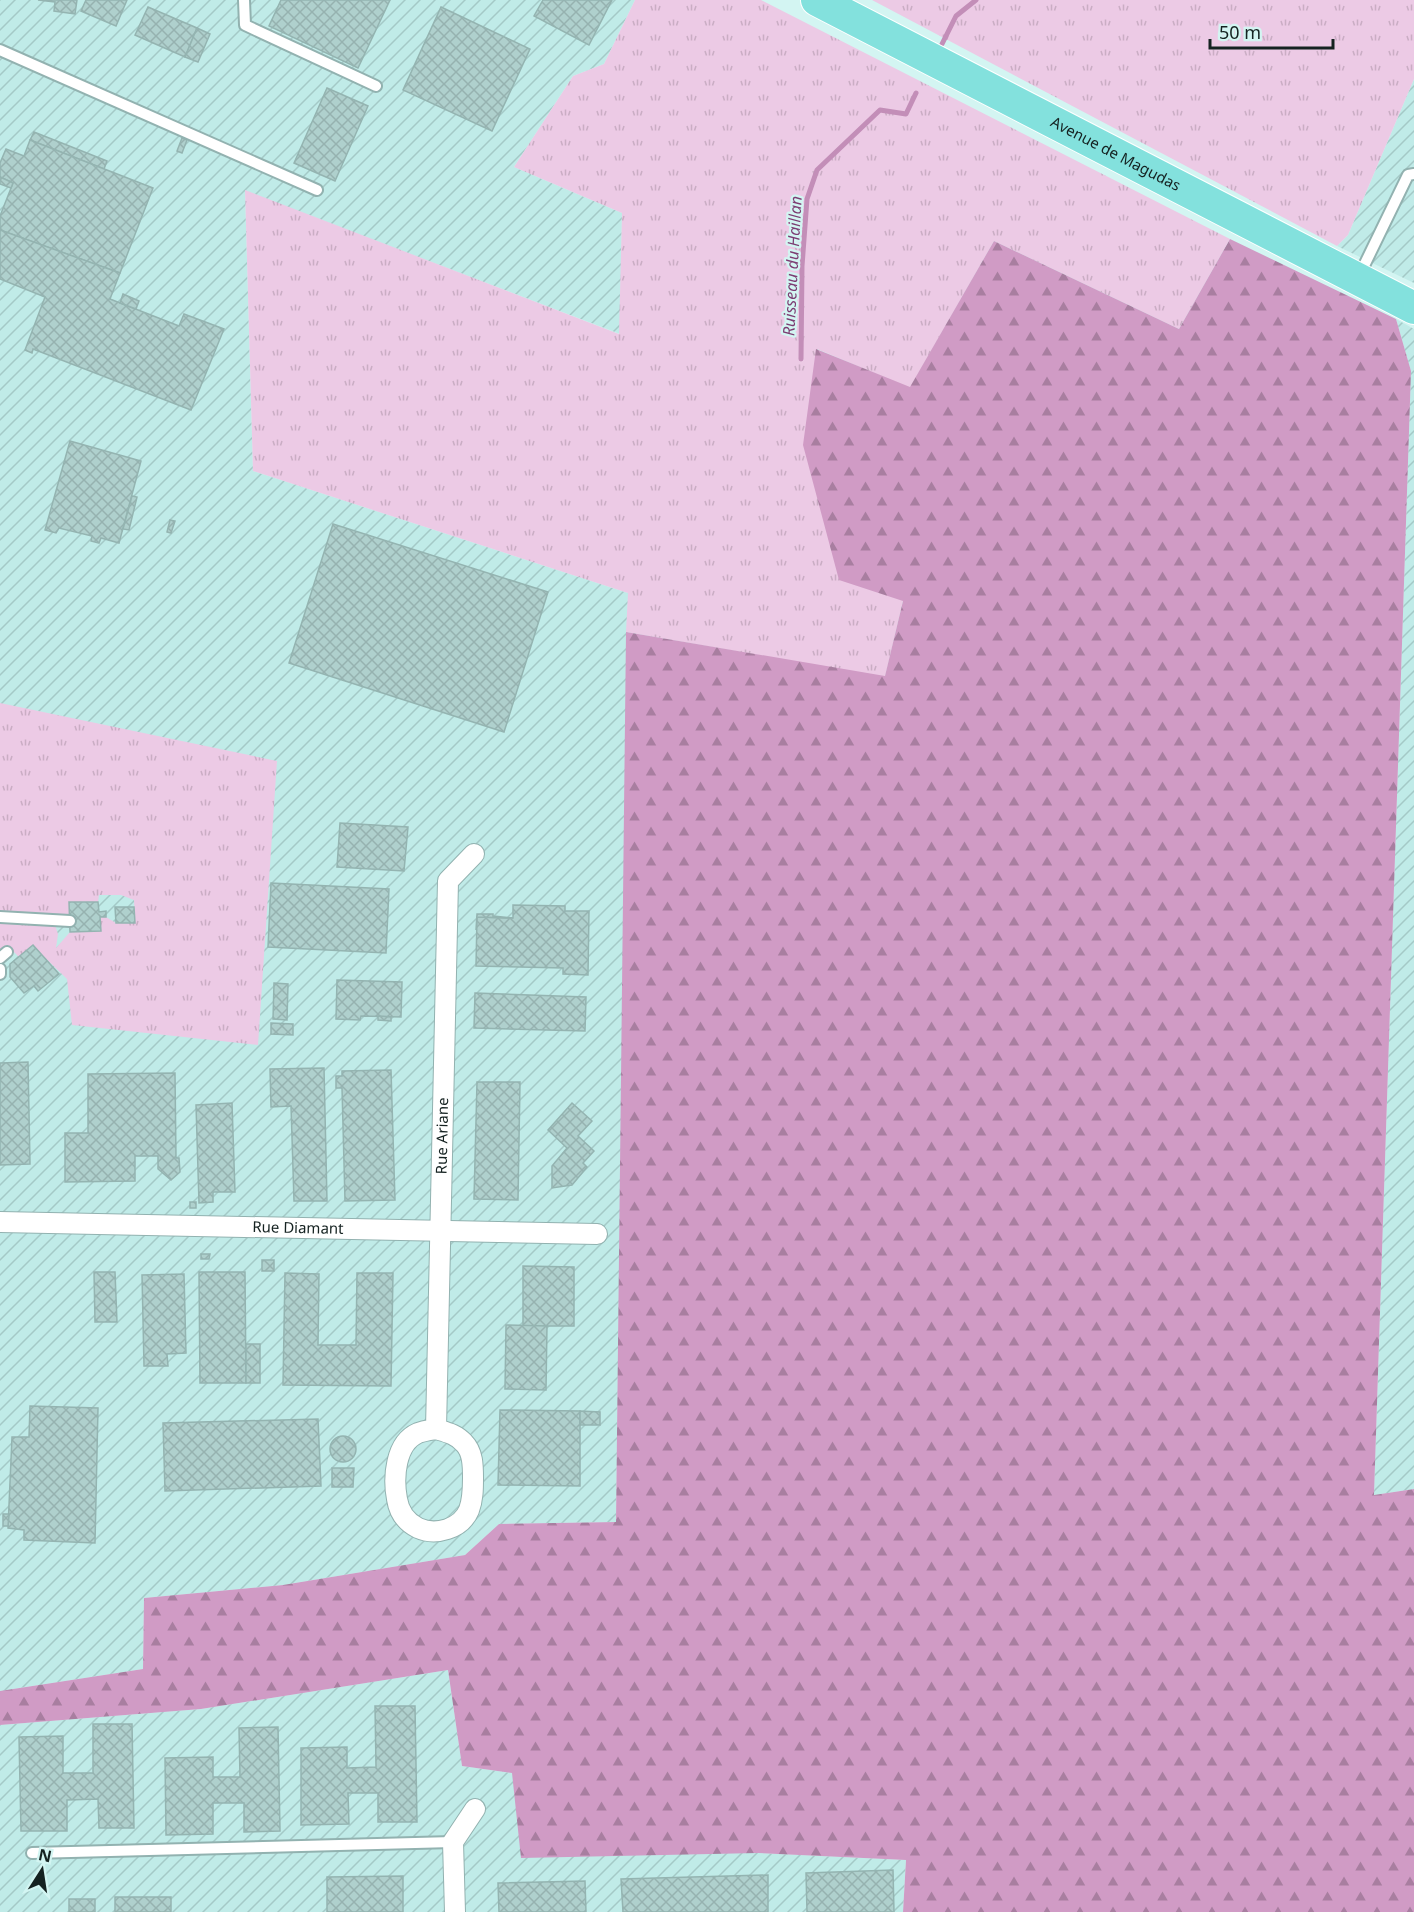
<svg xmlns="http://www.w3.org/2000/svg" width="1414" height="1912" font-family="'Noto Sans',sans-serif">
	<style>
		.industrial { fill: url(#industrial-furrows) }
		.grass { fill: url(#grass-tufts) }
		.forest { fill: url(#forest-firs) }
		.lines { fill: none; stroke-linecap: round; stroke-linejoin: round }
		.stream { stroke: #c38eb8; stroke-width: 5 }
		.building { fill: url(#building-cross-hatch); stroke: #94b4b1; stroke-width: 1.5 }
		.lane-casing { stroke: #92b2b0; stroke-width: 14 }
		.street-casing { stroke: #92b2b0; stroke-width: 22 }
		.primary-casing { stroke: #fff; stroke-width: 34 }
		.lane { stroke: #fff; stroke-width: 10 }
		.street { stroke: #fff; stroke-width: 20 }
		.primary { stroke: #83e1dd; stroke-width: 32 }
		.labels { text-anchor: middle; stroke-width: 4.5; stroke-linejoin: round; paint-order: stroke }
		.street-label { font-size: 15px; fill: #152221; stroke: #d3f5f2 }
		.water-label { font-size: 16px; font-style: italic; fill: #7c3c72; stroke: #d3f5f2 }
	</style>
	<defs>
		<pattern id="industrial-furrows" width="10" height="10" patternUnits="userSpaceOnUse" patternTransform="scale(1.5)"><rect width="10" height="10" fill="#c0ebe8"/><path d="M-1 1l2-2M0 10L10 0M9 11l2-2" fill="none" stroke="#a4c9c7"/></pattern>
		<pattern id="grass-tufts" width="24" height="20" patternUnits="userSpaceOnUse" patternTransform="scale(1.5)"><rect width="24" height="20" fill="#eccae5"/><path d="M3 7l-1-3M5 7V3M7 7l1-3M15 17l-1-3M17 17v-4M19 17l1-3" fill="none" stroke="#caadc4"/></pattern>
		<pattern id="forest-firs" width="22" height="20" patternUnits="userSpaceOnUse" patternTransform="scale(1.5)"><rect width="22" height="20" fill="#d09bc5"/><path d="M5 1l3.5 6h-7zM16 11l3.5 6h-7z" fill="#a87ea0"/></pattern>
		<pattern id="building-cross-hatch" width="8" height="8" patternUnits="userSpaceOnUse" patternTransform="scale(1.5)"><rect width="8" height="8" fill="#afd0cd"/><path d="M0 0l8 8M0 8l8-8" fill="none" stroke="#96b2b0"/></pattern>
	</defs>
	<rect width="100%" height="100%" fill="#d3f5f2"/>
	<g class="industrial">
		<polygon points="0,0 635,0 604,64 573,76 514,167 622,213 620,334 245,191 253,471 628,593 616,1522 499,1524 465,1555 283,1585 144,1598 143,1669 0,1691"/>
		<polygon points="1414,79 1414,283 1337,246 1348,235"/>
		<polygon points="1396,319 1414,329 1414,1489 1374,1495 1411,371"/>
		<polygon points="448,1670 462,1766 512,1773 758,1853 906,1860 903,1912 0,1912 0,1725 201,1709"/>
	</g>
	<g class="grass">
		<polygon points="635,0 761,0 1230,239 1179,329 994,241 910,388 817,349 903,601 885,677 626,632 628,593 253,471 245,190 619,334 622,213 514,167 573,76 604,64"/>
		<polygon points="872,0 1414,0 1414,79 1348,235 1337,246"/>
		<polygon points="0,703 277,761 258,1045 72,1025 67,979 33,946 19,957 7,945 0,950 0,922 55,925 58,934 56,948 70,932 100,931 100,917 106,917 116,923 135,922 134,900 121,895 99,895 98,902 69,902 70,921 0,917"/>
	</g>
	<polygon class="forest" points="1230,239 1396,319 1411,371 1374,1495 1414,1489 1414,1912 903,1912 906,1860 758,1853 521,1858 512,1773 462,1766 448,1670 201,1709 0,1725 0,1691 143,1669 144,1598 283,1585 465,1555 499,1524 616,1522 626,632 885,676 903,601 839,580 803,445 816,349 910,387 994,241 1179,329"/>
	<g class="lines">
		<g class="stream">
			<polyline points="942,44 956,16 976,0"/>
			<polyline points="801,359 802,266 807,199 817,170 880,110 906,114 916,93"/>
		</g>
	</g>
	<g class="building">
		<polygon points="38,0 77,0 75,14 54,11 55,2"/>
		<polygon points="86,0 127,0 116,26 81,11"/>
		<polygon points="281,0 390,0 358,68 269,26"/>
		<polygon points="543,0 612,0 589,45 534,16"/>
		<polygon points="148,7 197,28 185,57 135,35"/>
		<polygon points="441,7 530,49 492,131 403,90"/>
		<polygon points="197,28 210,34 198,62 185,57"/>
		<polygon points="327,88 368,106 335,181 294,163"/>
		<polygon points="34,132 107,161 104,169 30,140"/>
		<polygon points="182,138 187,140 182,153 177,151"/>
		<polygon points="30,140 153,188 120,273 0,230 0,216 13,183 0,177 0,163 6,149 24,156"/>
		<polygon points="0,177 13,183 11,188 0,184"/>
		<polygon points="0,230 120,273 110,299 179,326 184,314 224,329 191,410 33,349 32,353 25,350 45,297 0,279"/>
		<polygon points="123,294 139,301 136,309 120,303"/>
		<polygon points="70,441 141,461 119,543 101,538 99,543 91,541 92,536 59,528 56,533 45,530"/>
		<polygon points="132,496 137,497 129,530 123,529"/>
		<polygon points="170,520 175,521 171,533 167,532"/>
		<polygon points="333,524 548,592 504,732 289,663"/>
		<polygon points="340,823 408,827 404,871 337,867"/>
		<polygon points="271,883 389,889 386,953 268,947"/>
		<polygon points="69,902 98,902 99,912 106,911 106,917 100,917 101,931 70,932"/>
		<polygon points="513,905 565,906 565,911 589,911 588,975 563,974 563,968 476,966 477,917 513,918"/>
		<polygon points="115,907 134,907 135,923 116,923"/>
		<polygon points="477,914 493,914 493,916 513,918 477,917 476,930"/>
		<polygon points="33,945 59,974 38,991 34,986 24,993 10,977 10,964"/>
		<polygon points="337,980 402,982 401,1017 361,1016 360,1020 336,1019"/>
		<polygon points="274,983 288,984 287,1020 273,1019"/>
		<polygon points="475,993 586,997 585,1031 474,1028"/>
		<polygon points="378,1016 391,1017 391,1021 378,1020"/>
		<polygon points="271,1023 293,1024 293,1035 271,1034"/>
		<polygon points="28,1062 30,1164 0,1165 0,1063"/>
		<polygon points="324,1068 327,1201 294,1201 291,1106 271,1107 270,1069"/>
		<polygon points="391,1070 395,1200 345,1201 342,1088 336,1088 336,1076 342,1076 342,1071"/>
		<polygon points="175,1073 176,1158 179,1158 180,1172 171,1180 158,1169 158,1156 135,1156 135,1181 65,1182 65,1133 88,1133 88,1074"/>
		<polygon points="477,1082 520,1082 518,1200 474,1199"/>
		<polygon points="232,1103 235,1192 213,1192 213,1202 199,1203 196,1105"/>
		<polygon points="572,1103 592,1121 578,1136 594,1151 583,1163 587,1167 572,1185 552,1188 552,1166 567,1148 548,1130"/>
		<rect x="190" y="1202" width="6" height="6"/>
		<polygon points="201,1254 210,1254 209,1259 201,1259"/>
		<rect x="262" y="1260" width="12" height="11"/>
		<polygon points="523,1266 574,1267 574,1326 523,1326"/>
		<polygon points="94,1272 115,1272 117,1322 95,1322"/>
		<polygon points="199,1272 245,1272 246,1383 200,1383"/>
		<polygon points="285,1273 319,1274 318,1345 356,1345 357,1273 393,1273 391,1386 283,1385"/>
		<polygon points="184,1274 186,1353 167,1354 168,1366 144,1366 142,1275"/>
		<polygon points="506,1325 547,1326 546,1390 505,1389"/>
		<rect x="246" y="1344" width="14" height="39"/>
		<polygon points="30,1406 98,1408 95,1543 24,1540 24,1530 8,1528 12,1437 29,1437"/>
		<polygon points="500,1410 580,1411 580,1486 498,1485"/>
		<polygon points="580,1411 600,1412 600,1425 580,1425"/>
		<polygon points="318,1419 321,1486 165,1491 163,1423"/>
		<circle cx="343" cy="1449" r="13"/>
		<polygon points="332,1468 354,1468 353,1487 332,1487"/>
		<polygon points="3,1514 9,1514 8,1526 3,1526"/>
		<polygon points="375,1706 415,1706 417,1822 378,1822 378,1793 348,1793 349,1824 301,1825 301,1748 347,1747 347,1768 376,1767"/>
		<polygon points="93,1724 132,1724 134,1828 99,1828 98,1799 67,1800 67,1831 21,1831 19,1737 63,1736 63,1773 93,1773"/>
		<polygon points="278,1727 280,1831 244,1832 244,1803 213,1803 213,1834 166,1835 165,1758 213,1757 213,1777 240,1777 239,1728"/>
		<polygon points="893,1870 894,1912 807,1912 806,1873"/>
		<polygon points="768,1875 768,1912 623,1912 621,1879"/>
		<polygon points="403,1876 403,1912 327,1912 327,1877"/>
		<polygon points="585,1881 586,1912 499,1912 498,1883"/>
		<rect x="115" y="1897" width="56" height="15"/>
		<rect x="69" y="1899" width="26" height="13"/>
	</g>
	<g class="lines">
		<g class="lane-casing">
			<g id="lane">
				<polyline points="244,0 245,25 376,86"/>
				<polyline points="0,50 317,190"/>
				<polyline points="1359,276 1408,175 1414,174"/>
				<polyline points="0,917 70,921"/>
				<polyline points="0,958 7,952"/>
				<polyline points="0,969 0,974"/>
				<polyline points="32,1853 453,1842"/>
			</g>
		</g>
		<g class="street-casing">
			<g id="street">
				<path id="s1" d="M0,1222L597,1234"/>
				<path id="s2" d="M436,1429C446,1432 456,1434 464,1443C473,1452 473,1466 473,1478C473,1489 473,1499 469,1510C461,1529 436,1536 418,1528C406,1522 399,1512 397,1499C393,1478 395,1443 418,1433C423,1431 430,1430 436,1429L448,881L474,854"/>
				<polyline points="455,1912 453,1842 475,1809"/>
			</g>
		</g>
		<g class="primary-casing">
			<g id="primary">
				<path id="s3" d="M817,0L1414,308"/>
			</g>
		</g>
		<use href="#lane" class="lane"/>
		<use href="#street" class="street"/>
		<use href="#primary" class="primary"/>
	</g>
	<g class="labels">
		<g class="street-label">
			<text dy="5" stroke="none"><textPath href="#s3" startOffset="336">Avenue de Magudas</textPath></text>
			<text dy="5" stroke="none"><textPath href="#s2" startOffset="584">Rue Ariane</textPath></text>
			<text dy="5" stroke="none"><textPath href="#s1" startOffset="298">Rue Diamant</textPath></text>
		</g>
		<g class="water-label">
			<text transform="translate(792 266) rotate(-87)" y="6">Ruisseau du Haillan</text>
		</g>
	</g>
	<g transform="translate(42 1870) rotate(12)" stroke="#d3f5f2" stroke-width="4.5" paint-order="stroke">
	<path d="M0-4.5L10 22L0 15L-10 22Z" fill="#152221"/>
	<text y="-9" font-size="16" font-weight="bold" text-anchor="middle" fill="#152221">N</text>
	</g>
	<path d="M1210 39v9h123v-9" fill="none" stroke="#152221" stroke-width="3"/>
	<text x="1219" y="39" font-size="18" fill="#152221" stroke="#d3f5f2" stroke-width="4.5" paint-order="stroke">50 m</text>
</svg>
